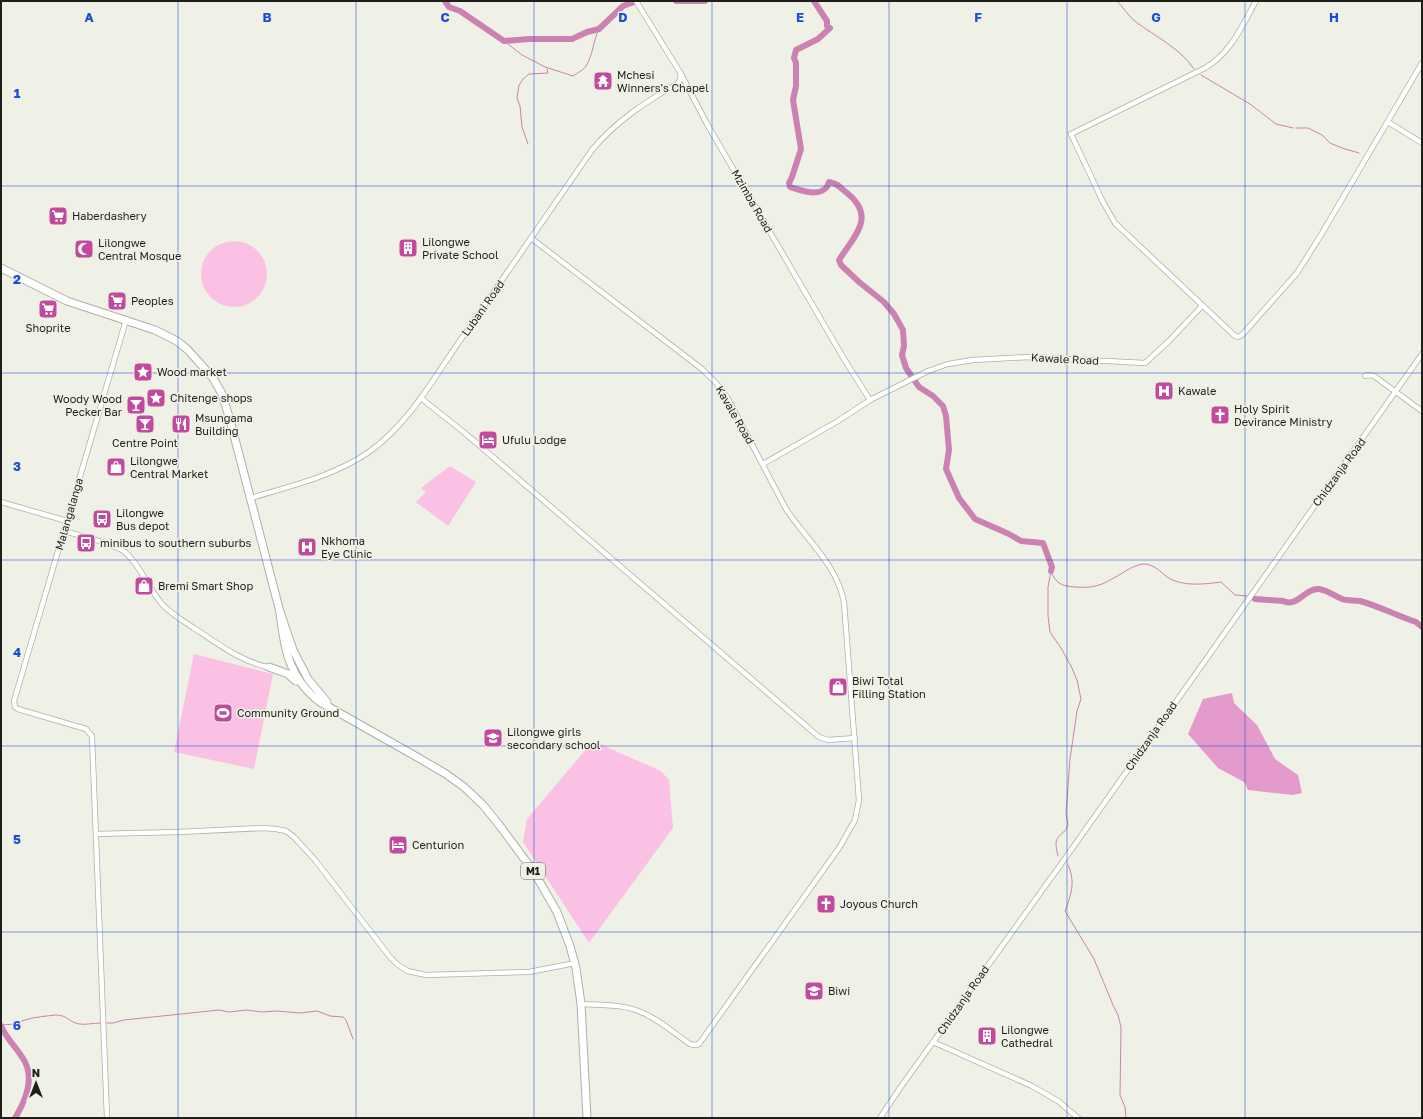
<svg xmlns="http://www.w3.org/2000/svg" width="1423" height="1119" font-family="'Golos Text',sans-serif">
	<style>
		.green { fill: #fbc1e5 }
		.forest { fill: #e49aca }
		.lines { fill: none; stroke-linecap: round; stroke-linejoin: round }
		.stream { stroke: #cb82b2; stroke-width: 1 }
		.river { stroke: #cb82b2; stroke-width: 6 }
		.minor-casing { stroke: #afb0a5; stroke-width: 6 }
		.highway-casing { stroke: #afb0a5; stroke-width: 9 }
		.minor { stroke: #fff; stroke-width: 4.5 }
		.highway { stroke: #fff; stroke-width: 7 }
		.grid { fill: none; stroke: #1d4ed8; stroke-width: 1; stroke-opacity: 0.55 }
		.labels { text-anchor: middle; stroke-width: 3; stroke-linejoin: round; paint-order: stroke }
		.shield { fill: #f0f1e6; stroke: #5d5e57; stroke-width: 1 }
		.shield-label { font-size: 10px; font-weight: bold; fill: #1e1f1a }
		.poi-label { font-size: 11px; fill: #1e1f1a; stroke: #f0f1e6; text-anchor: start }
		.street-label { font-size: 11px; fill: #1e1f1a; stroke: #f0f1e6 }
		.grid-label { font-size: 13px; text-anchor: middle; font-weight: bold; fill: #1d4ed8; stroke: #f0f1e6; stroke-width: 3; stroke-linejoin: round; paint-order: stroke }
	</style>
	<rect width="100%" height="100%" fill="#f0f1e6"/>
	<g class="green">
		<circle cx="234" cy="274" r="33"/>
		<polygon points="450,466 476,482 448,526 416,502 426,492 421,488"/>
		<polygon points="194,654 273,674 254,769 174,752"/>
		<polygon points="593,741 661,771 669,780 673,828 589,943 523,842 527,819"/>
	</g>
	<polygon class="forest" points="1232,693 1234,703 1257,725 1275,759 1298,775 1302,793 1293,795 1248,790 1244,782 1218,768 1188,734 1203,699"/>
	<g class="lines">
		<g class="stream">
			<path d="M1117,1C1123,7 1128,16 1136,22C1156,37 1180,48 1194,69"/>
			<path d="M504,41L522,55L545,67L573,76C577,73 584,70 586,66C593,55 593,41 599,29"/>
			<polyline points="1201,75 1250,104 1276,124 1293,128"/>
			<polyline points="1296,128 1308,128 1322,135 1330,143 1342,148 1359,153"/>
			<polyline points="528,144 522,127 520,106 517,98 519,85 523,79 529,74 548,73 547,69"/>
			<path d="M1051,571L1048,587V616L1050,632L1061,648L1071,666L1077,680L1081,699L1077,711L1070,759L1066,814L1068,824L1066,830C1054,839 1055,842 1058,856"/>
			<path d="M1051,572C1057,584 1061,586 1075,587C1089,588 1098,587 1110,580C1121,575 1130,566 1143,564C1156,563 1164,578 1175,581C1190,586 1206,584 1221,582L1235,595L1247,596"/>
			<path d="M1068,865C1076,882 1071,895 1065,911L1094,959L1113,1005L1118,1015L1121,1027L1120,1095L1125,1107L1126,1118"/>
			<polyline points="107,1023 113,1023 124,1020 219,1010 229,1012 246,1010 262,1012 277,1011 300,1013 317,1011 330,1016 343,1017 346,1020 353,1039"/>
			<path d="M1,1024C11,1026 16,1023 25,1020C35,1017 46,1016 56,1015C67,1015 69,1022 79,1024C85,1025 94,1023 101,1023"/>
		</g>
		<g class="river">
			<polyline points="445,1 449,7 460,11 504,41 529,39 572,39 587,32 599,29 623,6 637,1"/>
			<polyline points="676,1 705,1"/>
			<path d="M814,1L827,21V26L830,28L818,39L796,50L794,58L796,63V86L793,100L801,149L792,177L789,183L790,187C800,190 817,197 826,188C828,186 828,184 829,182C837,183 841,188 847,193C877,217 854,236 839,260L841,265L859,282L884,302L894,314L903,330L904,346L902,355L906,368L919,387L933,396L943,406L946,416L949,450L946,469L959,498L975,519L1009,534L1021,541L1043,543L1052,567L1051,571"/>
			<path d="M1255,599L1283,601C1297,608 1305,588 1319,589C1330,591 1332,595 1342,599C1347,601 1354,600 1360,601C1379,606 1397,616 1416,622L1422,627"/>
			<path d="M1,1026C6,1038 15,1046 22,1057C36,1076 26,1100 15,1118"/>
		</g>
		<g class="minor-casing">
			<g id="minor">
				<polyline points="636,1 681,74 707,124 802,287 844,359 870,400"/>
				<path d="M1256,1C1242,26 1231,53 1205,68L1071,134L1103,202L1115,223L1235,336L1238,337L1242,335L1297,273L1321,235L1422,63"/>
				<polyline points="1388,122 1422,143"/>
				<path d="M531,238L702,369L716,383L727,397L786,509C806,539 837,565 844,602L859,800L855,820L839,848L699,1044L695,1045L690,1044C675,1034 660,1020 643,1013C625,1004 601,1005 581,1004"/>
				<polyline points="1365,376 1368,375 1374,376 1422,411"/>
				<polyline points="421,398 466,434 819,737 828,740 855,738"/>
				<polyline points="763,464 838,421 870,400 928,371 948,364 973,360 1029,357 1145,363 1168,342 1202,306"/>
				<path d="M251,498C291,486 334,476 369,452C408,424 432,381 459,342C503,278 547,214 592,150C615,122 645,102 677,84L680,80L681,74"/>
				<polyline points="1,502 67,521"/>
				<path d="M64,531C78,535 115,544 125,552C141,566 148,588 162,604C171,614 183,621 194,628C218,644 243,663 272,668"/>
				<polyline points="96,834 178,832 264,828 276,829 286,831 294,837 315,860 390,957 398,965 408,971 426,975 529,972 575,963"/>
				<polyline points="933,1042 1032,1086 1058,1101 1078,1118"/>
				<polyline points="107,1118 92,736 86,729 18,709 15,707 14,701 126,320"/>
				<polyline points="880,1118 900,1088 1069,853 1422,354"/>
			</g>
		</g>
		<g class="highway-casing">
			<g id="highway">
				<polyline points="1,268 67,301 155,330 177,341 188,350 213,378 222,394 230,420 280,612 293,650 308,679 327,702"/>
				<path d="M280,612C284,648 289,679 320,702L417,757L446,774L464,787L483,805L500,826L534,872L557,912L570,946L576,968L581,1004L587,1118"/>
				<polyline points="269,667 288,674 296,681"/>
			</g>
		</g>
		<use href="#minor" class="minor"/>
		<use href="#highway" class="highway"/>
	</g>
	<path class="grid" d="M178,1V1118M356,1V1118M534,1V1118M712,1V1118M889,1V1118M1067,1V1118M1245,1V1118M1,186H1422M1,373H1422M1,560H1422M1,746H1422M1,932H1422"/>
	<defs>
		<g id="temple-square" transform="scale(1)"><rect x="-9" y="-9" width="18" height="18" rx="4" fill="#c1499e" stroke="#f0f1e6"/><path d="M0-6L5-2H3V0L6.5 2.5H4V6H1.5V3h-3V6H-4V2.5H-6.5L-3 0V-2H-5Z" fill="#fff"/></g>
		<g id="supermarket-square" transform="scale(1)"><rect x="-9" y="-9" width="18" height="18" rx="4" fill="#c1499e" stroke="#f0f1e6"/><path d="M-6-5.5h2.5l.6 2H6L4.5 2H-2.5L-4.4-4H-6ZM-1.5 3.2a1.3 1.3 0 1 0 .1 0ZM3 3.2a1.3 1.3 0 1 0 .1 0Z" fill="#fff"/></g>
		<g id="building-square" transform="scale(1)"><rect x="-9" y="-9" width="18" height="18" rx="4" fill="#c1499e" stroke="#f0f1e6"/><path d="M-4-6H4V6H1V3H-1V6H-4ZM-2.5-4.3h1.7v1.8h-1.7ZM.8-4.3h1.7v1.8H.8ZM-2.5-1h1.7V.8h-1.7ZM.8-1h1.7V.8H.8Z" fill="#fff"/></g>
		<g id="mosque-square" transform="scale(1)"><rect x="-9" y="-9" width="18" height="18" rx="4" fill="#c1499e" stroke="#f0f1e6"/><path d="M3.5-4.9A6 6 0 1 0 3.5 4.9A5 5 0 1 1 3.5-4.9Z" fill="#fff"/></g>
		<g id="sight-square" transform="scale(1)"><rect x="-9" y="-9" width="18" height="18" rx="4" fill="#c1499e" stroke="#f0f1e6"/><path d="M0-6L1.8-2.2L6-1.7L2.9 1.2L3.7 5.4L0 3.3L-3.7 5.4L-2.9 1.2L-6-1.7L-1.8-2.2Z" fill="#fff"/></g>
		<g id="hospital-square" transform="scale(1)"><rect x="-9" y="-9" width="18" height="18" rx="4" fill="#c1499e" stroke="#f0f1e6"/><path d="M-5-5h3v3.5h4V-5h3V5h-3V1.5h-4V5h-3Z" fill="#fff"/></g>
		<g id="bar-square" transform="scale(1)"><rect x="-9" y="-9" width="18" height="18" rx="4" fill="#c1499e" stroke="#f0f1e6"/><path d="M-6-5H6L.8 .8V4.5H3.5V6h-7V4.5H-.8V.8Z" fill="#fff"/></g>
		<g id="church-square" transform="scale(1)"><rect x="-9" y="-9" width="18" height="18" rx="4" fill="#c1499e" stroke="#f0f1e6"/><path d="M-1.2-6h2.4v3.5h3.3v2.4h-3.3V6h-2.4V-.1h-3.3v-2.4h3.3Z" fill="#fff"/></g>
		<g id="restaurant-square" transform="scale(1)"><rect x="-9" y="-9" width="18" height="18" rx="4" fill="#c1499e" stroke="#f0f1e6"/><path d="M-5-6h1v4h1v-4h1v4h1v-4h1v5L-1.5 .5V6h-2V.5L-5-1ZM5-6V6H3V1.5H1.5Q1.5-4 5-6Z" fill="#fff"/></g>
		<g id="hotel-square" transform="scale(1)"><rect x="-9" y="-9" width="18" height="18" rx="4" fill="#c1499e" stroke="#f0f1e6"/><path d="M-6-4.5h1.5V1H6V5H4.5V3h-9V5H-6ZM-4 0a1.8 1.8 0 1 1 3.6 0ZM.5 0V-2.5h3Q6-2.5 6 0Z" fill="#fff"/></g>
		<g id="shop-square" transform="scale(1)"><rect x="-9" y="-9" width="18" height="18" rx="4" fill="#c1499e" stroke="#f0f1e6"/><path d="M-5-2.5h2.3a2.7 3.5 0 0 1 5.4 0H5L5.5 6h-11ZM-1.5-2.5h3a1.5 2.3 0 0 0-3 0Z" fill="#fff"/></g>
		<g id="bus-square" transform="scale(1)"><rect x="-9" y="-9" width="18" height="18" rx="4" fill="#c1499e" stroke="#f0f1e6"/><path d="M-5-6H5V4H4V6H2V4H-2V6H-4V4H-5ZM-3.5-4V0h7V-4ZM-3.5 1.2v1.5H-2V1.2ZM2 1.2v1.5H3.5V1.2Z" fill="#fff"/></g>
		<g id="stadium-square" transform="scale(1)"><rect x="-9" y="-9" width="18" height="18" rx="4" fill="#c1499e" stroke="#f0f1e6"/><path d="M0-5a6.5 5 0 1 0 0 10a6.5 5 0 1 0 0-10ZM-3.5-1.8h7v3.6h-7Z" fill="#fff"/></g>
		<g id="school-square" transform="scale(1)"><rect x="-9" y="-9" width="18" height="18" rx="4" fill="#c1499e" stroke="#f0f1e6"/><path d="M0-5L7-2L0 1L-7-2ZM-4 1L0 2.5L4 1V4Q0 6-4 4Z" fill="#fff"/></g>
	</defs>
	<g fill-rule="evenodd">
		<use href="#temple-square" x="603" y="81"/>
		<use href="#supermarket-square" x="58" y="216"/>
		<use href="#building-square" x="408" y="248"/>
		<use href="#mosque-square" x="84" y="249"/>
		<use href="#supermarket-square" x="117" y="301"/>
		<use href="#supermarket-square" x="48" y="309"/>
		<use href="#sight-square" x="143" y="372"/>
		<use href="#hospital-square" x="1164" y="391"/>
		<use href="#sight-square" x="156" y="398"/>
		<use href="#bar-square" x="136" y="405"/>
		<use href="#church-square" x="1220" y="415"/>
		<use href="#bar-square" x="145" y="424"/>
		<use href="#restaurant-square" x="181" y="424"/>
		<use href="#hotel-square" x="488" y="440"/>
		<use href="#shop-square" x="116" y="467"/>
		<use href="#bus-square" x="102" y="519"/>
		<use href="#bus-square" x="86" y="543"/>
		<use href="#hospital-square" x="307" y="547"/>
		<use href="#shop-square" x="144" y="586"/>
		<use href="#shop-square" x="838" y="687"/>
		<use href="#stadium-square" x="223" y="713"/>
		<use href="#school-square" x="493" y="738"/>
		<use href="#hotel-square" x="398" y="845"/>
		<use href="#church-square" x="826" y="904"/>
		<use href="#school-square" x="814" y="991"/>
		<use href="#building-square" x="987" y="1036"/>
	</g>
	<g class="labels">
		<rect class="shield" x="521" y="863" width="24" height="16" rx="3"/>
		<g class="shield-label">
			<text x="533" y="875">M1</text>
		</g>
		<g class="poi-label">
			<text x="617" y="79">Mchesi<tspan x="617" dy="13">Winners's Chapel</tspan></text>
			<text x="72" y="220">Haberdashery</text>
			<text x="422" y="246">Lilongwe<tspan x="422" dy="13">Private School</tspan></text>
			<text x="98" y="247">Lilongwe<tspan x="98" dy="13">Central Mosque</tspan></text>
			<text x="131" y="305">Peoples</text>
			<text x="48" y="332" text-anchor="middle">Shoprite</text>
			<text x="157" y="376">Wood market</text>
			<text x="1178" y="395">Kawale</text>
			<text x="170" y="402">Chitenge shops</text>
			<text x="122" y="403" text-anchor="end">Woody Wood<tspan x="122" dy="13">Pecker Bar</tspan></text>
			<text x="1234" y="413">Holy Spirit<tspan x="1234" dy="13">Devirance Ministry</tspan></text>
			<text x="195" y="422">Msungama<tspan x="195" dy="13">Building</tspan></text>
			<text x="502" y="444">Ufulu Lodge</text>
			<text x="145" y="447" text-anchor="middle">Centre Point</text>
			<text x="130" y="465">Lilongwe<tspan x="130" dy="13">Central Market</tspan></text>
			<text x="116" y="517">Lilongwe<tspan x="116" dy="13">Bus depot</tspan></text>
			<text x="321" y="545">Nkhoma<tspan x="321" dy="13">Eye Clinic</tspan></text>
			<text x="100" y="547">minibus to southern suburbs</text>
			<text x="158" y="590">Bremi Smart Shop</text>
			<text x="852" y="685">Biwi Total<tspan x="852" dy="13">Filling Station</tspan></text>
			<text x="237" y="717">Community Ground</text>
			<text x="507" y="736">Lilongwe girls<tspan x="507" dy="13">secondary school</tspan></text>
			<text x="412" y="849">Centurion</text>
			<text x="840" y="908">Joyous Church</text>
			<text x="828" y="995">Biwi</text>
			<text x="1001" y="1034">Lilongwe<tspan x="1001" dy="13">Cathedral</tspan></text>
		</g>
		<g class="street-label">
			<text transform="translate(752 201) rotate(60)" y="4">Mzimba Road</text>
			<text transform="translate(483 308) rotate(-55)" y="4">Lubani Road</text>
			<text transform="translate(1065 359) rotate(3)" y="4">Kawale Road</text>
			<text transform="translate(735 415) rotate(60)" y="4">Kavale Road</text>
			<text transform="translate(1339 472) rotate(-54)" y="4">Chidzanja Road</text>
			<text transform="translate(69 514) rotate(-74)" y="4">Malangalanga</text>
			<text transform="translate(1151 736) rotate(-55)" y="4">Chidzanja Road</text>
			<text transform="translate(963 1000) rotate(-55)" y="4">Chidzanja Road</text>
		</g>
	</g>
	<g class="grid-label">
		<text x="89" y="22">A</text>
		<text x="267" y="22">B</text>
		<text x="445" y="22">C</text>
		<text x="623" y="22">D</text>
		<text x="800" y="22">E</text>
		<text x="978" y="22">F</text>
		<text x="1156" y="22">G</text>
		<text x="1334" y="22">H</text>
		<text x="17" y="98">1</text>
		<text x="17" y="284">2</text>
		<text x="17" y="471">3</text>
		<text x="17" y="657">4</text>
		<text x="17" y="844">5</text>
		<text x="17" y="1030">6</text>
	</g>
	<rect width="1423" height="1119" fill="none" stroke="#1e1f1a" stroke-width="4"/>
	<g transform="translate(36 1083)" stroke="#f0f1e6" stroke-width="3" paint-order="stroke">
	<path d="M0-3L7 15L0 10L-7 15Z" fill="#1e1f1a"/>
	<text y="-6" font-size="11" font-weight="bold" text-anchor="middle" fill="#1e1f1a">N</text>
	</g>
</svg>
